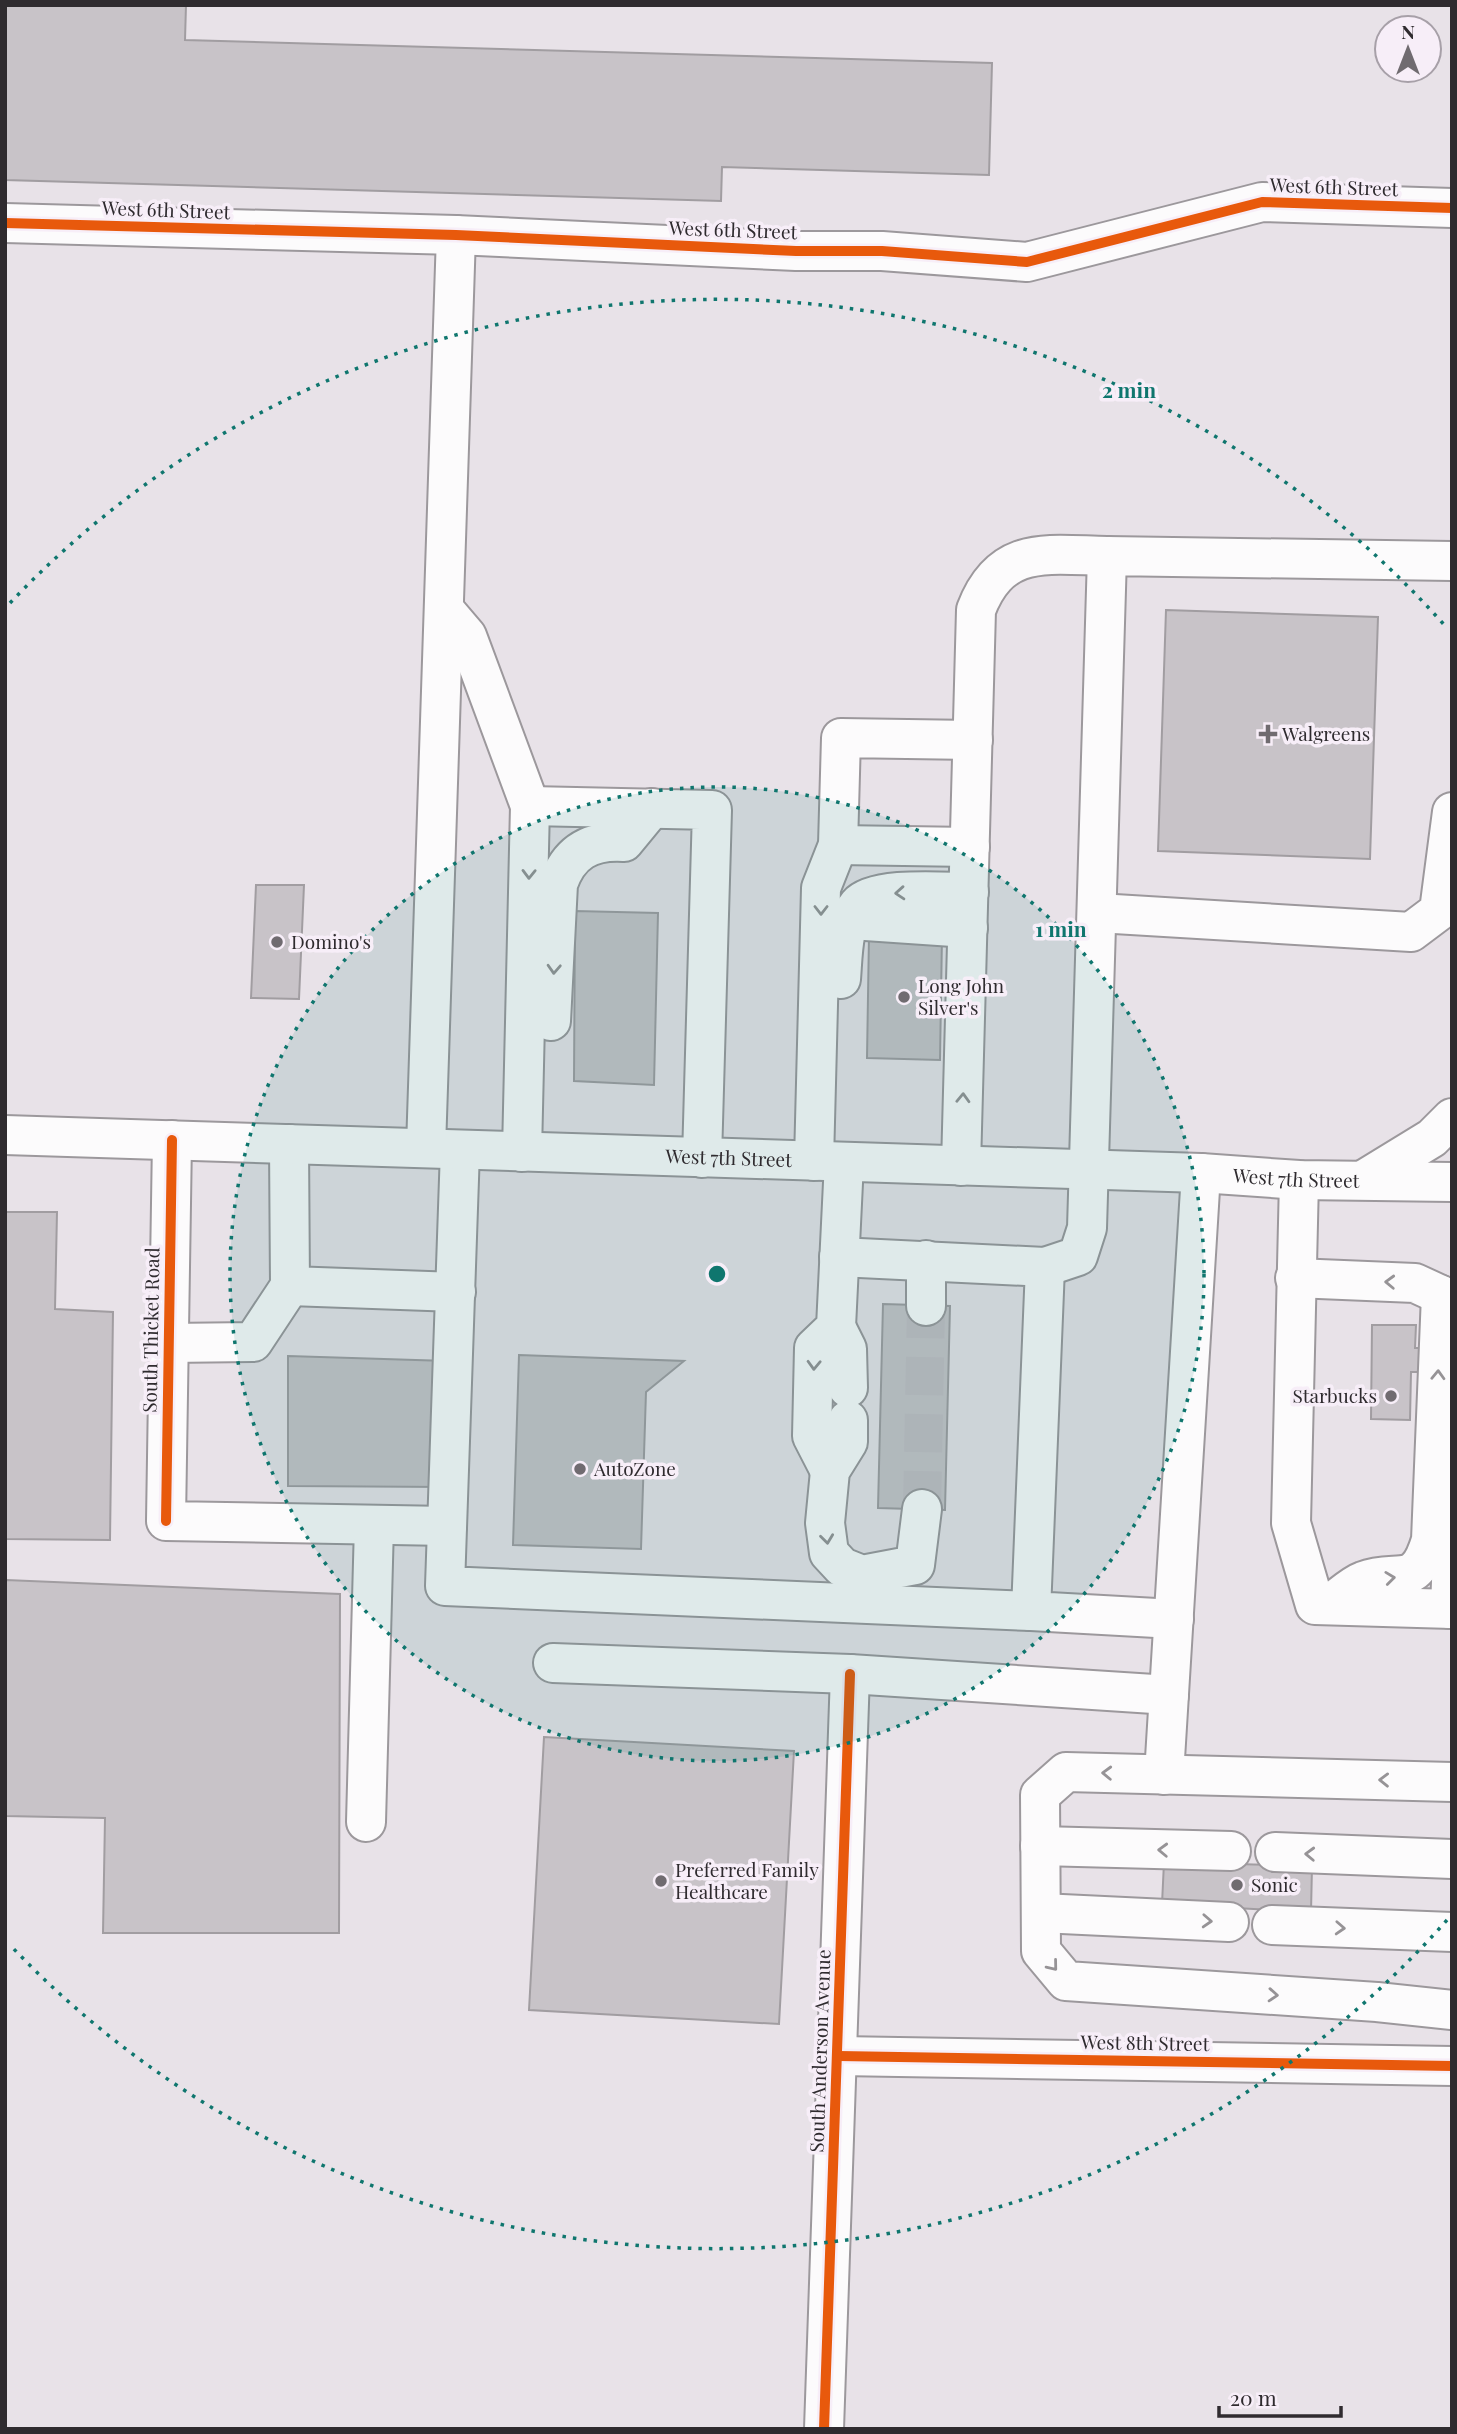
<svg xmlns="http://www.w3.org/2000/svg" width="1457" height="2434" font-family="'Playfair Display',serif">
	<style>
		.building { fill: #c8c3c8; stroke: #a19da1; stroke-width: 2 }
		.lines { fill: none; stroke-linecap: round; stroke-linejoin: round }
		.minor-tunnel { stroke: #c3bdc3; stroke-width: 38; stroke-dasharray: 38 19; stroke-linecap: butt }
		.minor-casing { stroke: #9c989c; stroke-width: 42 }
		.major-casing { stroke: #9c989c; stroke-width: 42 }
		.minor { stroke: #fcfbfc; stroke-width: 38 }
		.major { stroke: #fcfbfc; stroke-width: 38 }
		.cycleway-casing { stroke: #f7eef8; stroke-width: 15 }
		.cycleway { stroke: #e8590c; stroke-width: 10 }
		.oneway { stroke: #969396 }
		.ring { fill: none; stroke: #0f766e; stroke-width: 3.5; stroke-dasharray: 3.5 7 }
		.poi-dot { fill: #706b70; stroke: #f7eef8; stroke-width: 2.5 }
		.labels { text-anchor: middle; stroke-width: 7; stroke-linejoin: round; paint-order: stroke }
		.street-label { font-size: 19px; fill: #2f2b2f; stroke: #f7eef8 }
		.poi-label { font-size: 19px; fill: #2f2b2f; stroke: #f7eef8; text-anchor: start }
		.centre { fill: #0f766e; stroke: #f7eef8; stroke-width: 3.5 }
		.ring-label { font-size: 21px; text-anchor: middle; font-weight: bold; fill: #0f766e; stroke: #f7eef8; stroke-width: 7; stroke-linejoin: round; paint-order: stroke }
	</style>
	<rect width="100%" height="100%" fill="#e8e2e8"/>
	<g class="building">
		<polygon points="5,5 186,5 185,40 992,63 989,175 722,167 721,201 5,180"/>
		<polygon points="1166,610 1378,617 1370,859 1158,851"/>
		<polygon points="256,885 304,885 299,999 251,998"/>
		<polygon points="575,911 658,913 654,1085 574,1081"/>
		<polygon points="869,935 942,935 940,1060 867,1058"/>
		<polygon points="5,1212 57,1212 55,1309 113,1312 110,1540 5,1539"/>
		<polygon points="883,1304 950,1306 945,1510 878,1508"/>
		<polygon points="1372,1325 1416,1325 1415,1348 1431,1348 1431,1372 1411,1372 1410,1420 1371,1419"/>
		<polygon points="519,1355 684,1361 646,1392 641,1549 513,1545"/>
		<polygon points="288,1356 447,1361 445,1487 288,1486"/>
		<polygon points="6,1580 340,1594 339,1933 103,1933 105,1818 5,1816"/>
		<polygon points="544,1737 794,1751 779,2024 529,2010"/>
		<polygon points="1164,1862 1312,1866 1311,1912 1162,1904"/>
	</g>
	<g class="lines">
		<polyline class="minor-tunnel" points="922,1509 926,1306"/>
		<g class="minor-casing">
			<g id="minor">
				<polyline points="5,223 456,235 796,251 882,251 1027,262 1262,202 1452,208"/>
				<polyline points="444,609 467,636 530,806 522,1152"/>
				<polyline points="530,806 712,810 702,1158"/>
				<polyline points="838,845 970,847"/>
				<polyline points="1098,913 1411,932 1439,911 1452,812"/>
				<polyline points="851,920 968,928"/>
				<path d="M841,979C843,956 842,924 858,905C874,886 943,892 969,892"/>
				<path d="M551,1021L558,884C569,852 590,840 624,842L652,808"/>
				<polyline points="172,1140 166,1521 447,1526"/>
				<polyline points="289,1144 290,1286 456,1292"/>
				<polyline points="426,1148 456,235"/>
				<polyline points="460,1150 445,1586 1031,1611"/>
				<polyline points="814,1161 821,888 838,845 841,738 973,740"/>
				<path d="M961,1166L976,610C1001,544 1047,555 1107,556"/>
				<polyline points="1299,1180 1291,1523 1315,1605 1452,1609"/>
				<polyline points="839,1257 1045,1267 1031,1611 1174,1619"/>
				<polyline points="1045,1267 1078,1256 1087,1228 1107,556 1452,561"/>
				<polyline points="1295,1278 1415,1283 1441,1295 1452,1305"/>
				<polyline points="926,1306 926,1260"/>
				<polyline points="836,1327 847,1349 848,1388"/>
				<polyline points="168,1343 253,1342 290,1286"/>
				<polyline points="848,1420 848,1442 830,1471 825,1523 829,1553 842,1567 862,1575 915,1565 922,1509"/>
				<polyline points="830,1471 812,1436 814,1348 836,1327 844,1162"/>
				<path d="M1331,1603C1340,1597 1352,1585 1363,1581C1399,1567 1415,1592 1431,1540L1441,1295"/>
				<polyline points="1450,1609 1452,1554"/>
				<polyline points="553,1663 850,1674 1169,1695"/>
				<polyline points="1164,1775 1201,1173"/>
				<polyline points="1452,1782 1066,1772 1040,1795 1041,1951 1066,1981 1377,2002 1452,2010"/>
				<polyline points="366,1822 374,1525"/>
				<polyline points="1040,1846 1231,1851"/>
				<polyline points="1275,1852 1452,1859"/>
				<polyline points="1041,1913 1229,1922"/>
				<polyline points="1272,1925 1452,1932"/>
				<polyline points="839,2056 1452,2066"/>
				<polyline points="824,2429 850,1674"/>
			</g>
		</g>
		<g class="major-casing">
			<g id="major">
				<path id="s1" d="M5,1135L1201,1173L1299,1180L1452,1182"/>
				<polyline points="1365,1179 1432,1138 1452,1118"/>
			</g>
		</g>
		<use href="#minor" class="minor"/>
		<use href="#major" class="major"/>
		<g class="cycleway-casing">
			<g id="cycleway">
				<polyline points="5,223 456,235 796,251 882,251 1027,262 1262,202 1452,208"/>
				<polyline points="166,1521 172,1140"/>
				<polyline points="839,2056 1452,2066"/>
				<polyline points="824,2429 850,1674"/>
			</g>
		</g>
		<use href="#cycleway" class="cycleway"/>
	</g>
	<defs><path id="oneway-chevron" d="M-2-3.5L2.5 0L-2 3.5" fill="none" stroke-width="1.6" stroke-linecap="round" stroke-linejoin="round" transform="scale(1.75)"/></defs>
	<g class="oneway">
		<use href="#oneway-chevron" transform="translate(529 874) rotate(91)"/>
		<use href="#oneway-chevron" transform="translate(900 893) rotate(176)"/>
		<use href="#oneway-chevron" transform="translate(821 910) rotate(90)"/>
		<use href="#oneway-chevron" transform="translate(554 969) rotate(93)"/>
		<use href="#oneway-chevron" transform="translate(963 1098) rotate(-88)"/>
		<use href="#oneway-chevron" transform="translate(1390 1282) rotate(-178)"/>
		<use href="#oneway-chevron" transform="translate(814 1365) rotate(92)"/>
		<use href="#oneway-chevron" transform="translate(1438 1375) rotate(-88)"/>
		<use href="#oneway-chevron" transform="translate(827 1539) rotate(83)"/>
		<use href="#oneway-chevron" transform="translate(1390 1578) rotate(-7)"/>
		<use href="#oneway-chevron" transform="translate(1107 1773) rotate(-178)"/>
		<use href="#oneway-chevron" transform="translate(1384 1780) rotate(-179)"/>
		<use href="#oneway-chevron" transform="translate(1163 1850) rotate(-178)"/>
		<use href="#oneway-chevron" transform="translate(1310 1854) rotate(-178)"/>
		<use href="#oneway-chevron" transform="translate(1207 1921) rotate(3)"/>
		<use href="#oneway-chevron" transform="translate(1340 1928) rotate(3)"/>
		<use href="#oneway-chevron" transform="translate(1053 1966) rotate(51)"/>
		<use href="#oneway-chevron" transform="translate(1273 1995) rotate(4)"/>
	</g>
	<circle cx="717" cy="1274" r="487" fill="#0f766e" fill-opacity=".12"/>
	<g class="ring">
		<circle cx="717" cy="1274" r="487"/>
		<path d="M1447 1920A975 975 0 0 1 10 1945M10 603A975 975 0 0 1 1447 628"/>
	</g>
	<g class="poi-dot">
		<path d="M1264.5 723.5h7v7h7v7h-7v7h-7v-7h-7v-7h7z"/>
		<circle cx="277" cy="942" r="7"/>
		<circle cx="904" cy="997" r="7"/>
		<circle cx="1391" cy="1396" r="7"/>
		<circle cx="580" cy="1469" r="7"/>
		<circle cx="661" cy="1881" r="7"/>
		<circle cx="1237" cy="1885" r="7"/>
	</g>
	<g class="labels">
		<g class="street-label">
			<text transform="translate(1334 187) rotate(2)" y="7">West 6th Street</text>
			<text transform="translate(166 210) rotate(2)" y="7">West 6th Street</text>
			<text transform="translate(733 230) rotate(2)" y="7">West 6th Street</text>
			<text dy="7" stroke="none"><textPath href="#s1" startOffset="724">West 7th Street</textPath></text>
			<text dy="7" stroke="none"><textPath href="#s1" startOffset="1292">West 7th Street</textPath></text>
			<text transform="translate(151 1330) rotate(-89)" y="7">South Thicket Road</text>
			<text transform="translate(1145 2043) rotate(1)" y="7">West 8th Street</text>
			<text transform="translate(820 2051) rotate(-88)" y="7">South Anderson Avenue</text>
		</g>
		<g class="poi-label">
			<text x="1282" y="741">Walgreens</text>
			<text x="291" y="949">Domino's</text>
			<text x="918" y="993">Long John<tspan x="918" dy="22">Silver's</tspan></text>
			<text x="1377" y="1403" text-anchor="end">Starbucks</text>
			<text x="594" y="1476">AutoZone</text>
			<text x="675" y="1877">Preferred Family<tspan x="675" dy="22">Healthcare</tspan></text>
			<text x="1251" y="1892">Sonic</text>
		</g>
	</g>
	<circle cx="717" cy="1274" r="10" class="centre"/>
	<g class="ring-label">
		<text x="1129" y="398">2 min</text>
		<text x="1061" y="937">1 min</text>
	</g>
	<rect width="1457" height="2434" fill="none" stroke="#2f2b2f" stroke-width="14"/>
	<g transform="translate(1408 49)"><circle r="33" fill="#f7eef8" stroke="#a7a0a8" stroke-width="2"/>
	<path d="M0-5L12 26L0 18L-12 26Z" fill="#706b70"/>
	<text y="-10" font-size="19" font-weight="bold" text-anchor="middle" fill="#2f2b2f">N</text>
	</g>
	<path d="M1219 2406v10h122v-10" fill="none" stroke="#2f2b2f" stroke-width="3.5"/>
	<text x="1230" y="2406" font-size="21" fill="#2f2b2f" stroke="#f7eef8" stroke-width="5" paint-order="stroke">20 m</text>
</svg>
